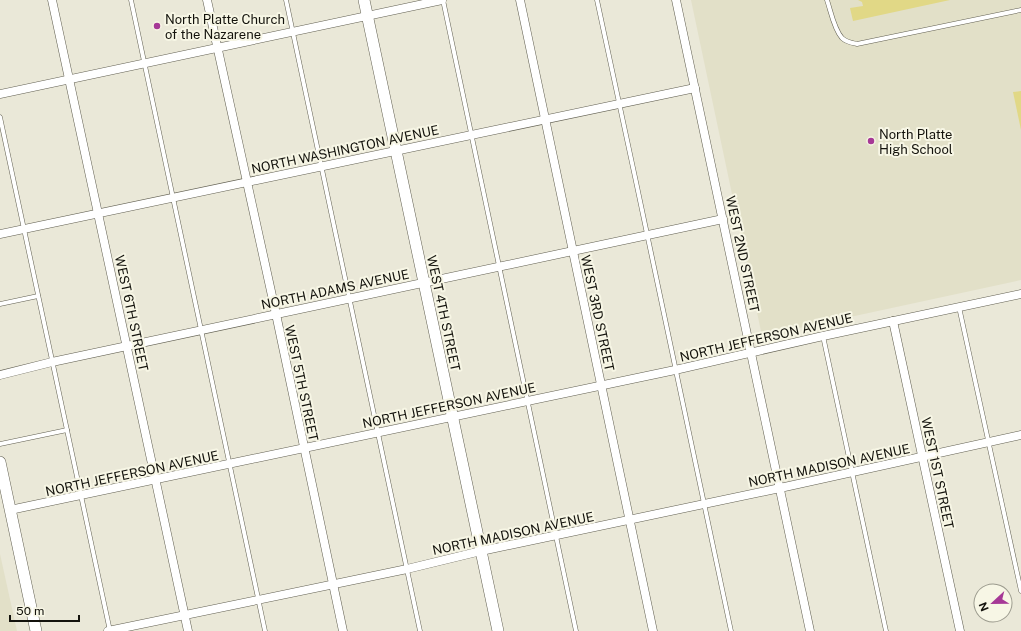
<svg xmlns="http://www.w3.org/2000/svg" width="1021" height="631" font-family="'Public Sans',sans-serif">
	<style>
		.built { fill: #e2e0c8 }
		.green { fill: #e1d886 }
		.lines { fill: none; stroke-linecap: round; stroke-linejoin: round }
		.lane-casing { stroke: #615f51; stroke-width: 5 }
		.street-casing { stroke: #615f51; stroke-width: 9 }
		.secondary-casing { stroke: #615f51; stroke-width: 12 }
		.lane { stroke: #fff; stroke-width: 4 }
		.street { stroke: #fff; stroke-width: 8 }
		.secondary { stroke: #fff; stroke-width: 11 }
		.poi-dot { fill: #a63896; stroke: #f7f6e5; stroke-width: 1.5 }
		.labels { text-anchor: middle; stroke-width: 4; stroke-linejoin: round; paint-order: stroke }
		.poi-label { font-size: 13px; fill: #13120c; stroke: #f7f6e5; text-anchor: start }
		.street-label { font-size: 13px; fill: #13120c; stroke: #f7f6e5 }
	</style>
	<rect width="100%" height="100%" fill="#eae8d8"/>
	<g class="built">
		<polygon points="691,0 1021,0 1021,280 762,336"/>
		<polygon points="0,554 17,631 0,631"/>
	</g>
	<g class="green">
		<polygon points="858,0 950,0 853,21 850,8 863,6 862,2"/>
		<polygon points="1021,91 1021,130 1013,92"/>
	</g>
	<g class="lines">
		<g class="lane-casing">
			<g id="lane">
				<polyline points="131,0 265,631"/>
				<polyline points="286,0 420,631"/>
				<polyline points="443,0 576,631"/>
				<polyline points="597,0 635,177 731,631"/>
				<path d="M827,0C831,12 834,29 842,38C846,42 852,43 857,44L1021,10"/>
				<polyline points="0,117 110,631"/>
				<polyline points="0,304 38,296"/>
				<polyline points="959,307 1021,591"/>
				<polyline points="823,336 886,631"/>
				<polyline points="0,444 67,430"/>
			</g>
		</g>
		<g class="street-casing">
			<g id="street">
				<polyline points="52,0 188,631"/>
				<polyline points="207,0 276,314 343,631"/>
				<polyline points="520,0 653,631"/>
				<polyline points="676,0 810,631"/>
				<polyline points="0,94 442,0"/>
				<polyline points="0,234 695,88"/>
				<polyline points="893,321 960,631"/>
				<polyline points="0,375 52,362 723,219"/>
				<polyline points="10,510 675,370 823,336 1021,294"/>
				<polyline points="108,631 407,569 481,551 780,488 1021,435"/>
			</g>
		</g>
		<g class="secondary-casing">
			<g id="secondary">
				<polyline points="364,0 498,631"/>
				<polyline points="0,462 36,631"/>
			</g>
		</g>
		<use href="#lane" class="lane"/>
		<use href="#street" class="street"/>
		<use href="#secondary" class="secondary"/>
	</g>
	<g class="poi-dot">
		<circle cx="157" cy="26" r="4"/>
		<circle cx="871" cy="141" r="4"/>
	</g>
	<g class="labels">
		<g class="poi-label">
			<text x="165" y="24">North Platte Church<tspan x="165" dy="15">of the Nazarene</tspan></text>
			<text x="879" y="139">North Platte<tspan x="879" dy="15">High School</tspan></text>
		</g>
		<g class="street-label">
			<text transform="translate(345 149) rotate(-12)" y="5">NORTH WASHINGTON AVENUE</text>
			<text transform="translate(743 254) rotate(78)" y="5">WEST 2ND STREET</text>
			<text transform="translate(335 289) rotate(-12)" y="5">NORTH ADAMS AVENUE</text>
			<text transform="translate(132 313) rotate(78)" y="5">WEST 6TH STREET</text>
			<text transform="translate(444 313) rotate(78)" y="5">WEST 4TH STREET</text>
			<text transform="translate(598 313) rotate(78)" y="5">WEST 3RD STREET</text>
			<text transform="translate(766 337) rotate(-13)" y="5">NORTH JEFFERSON AVENUE</text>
			<text transform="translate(302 383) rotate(78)" y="5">WEST 5TH STREET</text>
			<text transform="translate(449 405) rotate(-12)" y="5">NORTH JEFFERSON AVENUE</text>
			<text transform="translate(829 465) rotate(-12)" y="5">NORTH MADISON AVENUE</text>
			<text transform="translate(132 473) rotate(-12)" y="5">NORTH JEFFERSON AVENUE</text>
			<text transform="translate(938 473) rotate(78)" y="5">WEST 1ST STREET</text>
			<text transform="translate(513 533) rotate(-12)" y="5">NORTH MADISON AVENUE</text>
		</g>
	</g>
	<g transform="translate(993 603) rotate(248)"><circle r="19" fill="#f7f6e5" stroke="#9c9b8e"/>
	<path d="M0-3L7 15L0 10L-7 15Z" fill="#a63896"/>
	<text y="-6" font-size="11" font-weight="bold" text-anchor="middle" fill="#13120c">N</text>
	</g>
	<path d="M10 615v6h69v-6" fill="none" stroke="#13120c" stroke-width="2"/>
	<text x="16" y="615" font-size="12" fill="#13120c" stroke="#f7f6e5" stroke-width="3" paint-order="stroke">50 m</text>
</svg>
